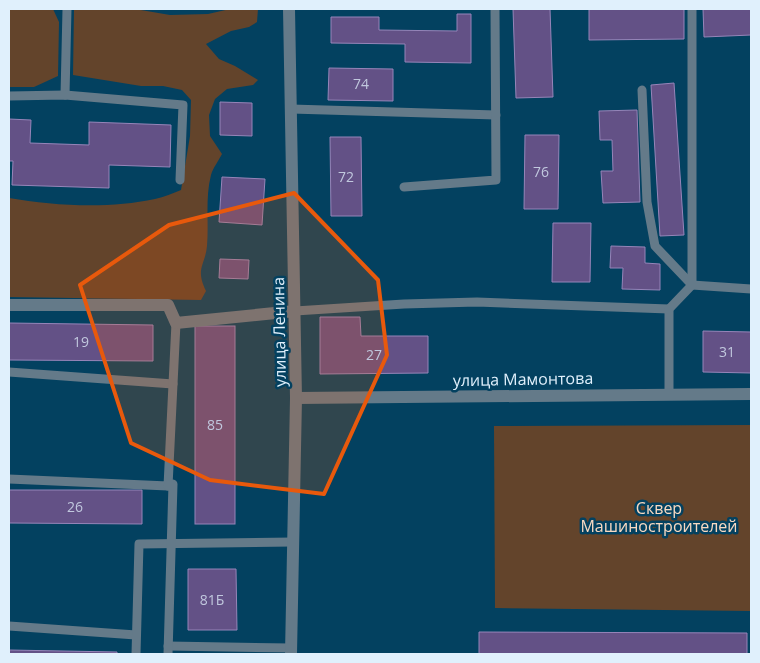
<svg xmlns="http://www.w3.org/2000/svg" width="760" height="663" font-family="'Open Sans',sans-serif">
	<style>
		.green { fill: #63442b }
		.building { fill: #635186; stroke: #9685b9 }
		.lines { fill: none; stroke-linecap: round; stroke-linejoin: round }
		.service { stroke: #647a89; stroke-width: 9 }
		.minor { stroke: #647a89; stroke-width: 12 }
		.tertiary { stroke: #647a89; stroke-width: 12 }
		.marked { fill: #e8590c; fill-opacity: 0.2; stroke: #e8590c; stroke-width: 4; stroke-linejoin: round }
		.labels { text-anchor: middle; stroke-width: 5; stroke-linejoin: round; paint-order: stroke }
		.number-label { font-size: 14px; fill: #c1c8de }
		.street-label { font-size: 16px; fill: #e0f0fc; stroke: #034160 }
		.park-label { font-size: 16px; fill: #f8d9c1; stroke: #034160 }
	</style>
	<rect width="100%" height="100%" fill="#034160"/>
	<g class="green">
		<polygon points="9,9 53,9 59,22 58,76 34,87 9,87"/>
		<path d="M74,9H135L170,15L208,14L230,9H258L257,22L249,27L231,31L206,44L219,59L235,66L258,80L253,85L227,89L215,99L209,115L210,136L222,154C219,160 213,168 211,175C205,198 209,222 207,246C205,266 195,268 206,291L201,300L9,297V198C55,206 109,209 155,199C164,197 173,193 181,190L190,136L191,100L182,90L163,86H141L73,75Z"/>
		<polygon points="751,425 751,611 495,608 494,426"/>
	</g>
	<g class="building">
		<polygon points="513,9 550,9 553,97 516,98"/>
		<polygon points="589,9 684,9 684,39 589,40"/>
		<polygon points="703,9 751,9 751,35 704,37"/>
		<polygon points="457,14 471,14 471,63 405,62 405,44 331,43 331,17 379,17 379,30 457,31"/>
		<polygon points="329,68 393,69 393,101 328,100"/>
		<polygon points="674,83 684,235 660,236 651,85"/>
		<polygon points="220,102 252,103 252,136 220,135"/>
		<polygon points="637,110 640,202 603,203 601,171 613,171 612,140 600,140 599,111"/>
		<polygon points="9,119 31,120 30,143 89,145 89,122 171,125 170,167 109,165 109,188 12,185 13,161 9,161"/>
		<polygon points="525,135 559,135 558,209 524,209"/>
		<polygon points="330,137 361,137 362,216 331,216"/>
		<polygon points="222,177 265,179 262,225 219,222"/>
		<polygon points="553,223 591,223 590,282 552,282"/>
		<polygon points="611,246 645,247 645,263 660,264 660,290 622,289 623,268 610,268"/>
		<polygon points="220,259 249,260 248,279 219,278"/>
		<polygon points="320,317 360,317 361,336 428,336 428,373 320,374"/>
		<polygon points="9,323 153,325 153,361 9,360"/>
		<rect x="195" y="326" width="40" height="198"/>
		<polygon points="703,331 751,332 751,373 703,372"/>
		<polygon points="9,490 142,490 142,524 9,523"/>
		<polygon points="188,569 236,569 237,630 188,630"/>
		<polygon points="479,632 747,633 747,654 479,654"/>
		<polygon points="9,650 117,652 117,654 9,654"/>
	</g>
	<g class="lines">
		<g class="service">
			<polyline points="642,90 647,202 655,246 692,285 751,289"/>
			<polyline points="65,95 67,9"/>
			<polyline points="9,96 65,95 183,105 180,180"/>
			<polyline points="291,109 496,115"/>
			<polyline points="404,187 496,180 495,9"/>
			<polyline points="295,311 404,304 477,302 669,309"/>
			<polyline points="9,372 173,384"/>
			<polyline points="669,394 669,309 692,285 692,9"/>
			<polyline points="9,479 168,486 176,323"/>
			<polyline points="9,626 136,635"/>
			<polyline points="168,646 291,648"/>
			<polyline points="136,654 139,544 293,542"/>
			<polyline points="168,654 173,484 168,486"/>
		</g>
		<g class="minor">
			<polyline points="9,305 168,305 176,323 295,311"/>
			<polyline points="296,398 751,394"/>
		</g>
		<polyline class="tertiary" points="289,9 296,398 291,654"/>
	</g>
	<path class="marked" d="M294,193L378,280L387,355L324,494L210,480L131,443L80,285L169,225Z"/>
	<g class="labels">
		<g class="number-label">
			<text x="361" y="89">74</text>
			<text x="541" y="177">76</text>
			<text x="346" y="182">72</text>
			<text x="81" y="347">19</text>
			<text x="727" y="357">31</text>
			<text x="374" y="360">27</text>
			<text x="215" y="430">85</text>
			<text x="75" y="512">26</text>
			<text x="212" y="605">81Б</text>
		</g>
		<g class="street-label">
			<text transform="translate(279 332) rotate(-91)" y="6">улица Ленина</text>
			<text transform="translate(523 379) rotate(-1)" y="6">улица Мамонтова</text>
		</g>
		<g class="park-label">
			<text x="659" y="514">Сквер<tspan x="659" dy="18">Машиностроителей</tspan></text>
		</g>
	</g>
	<rect width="760" height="663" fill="none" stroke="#e0f0fc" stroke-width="20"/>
</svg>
